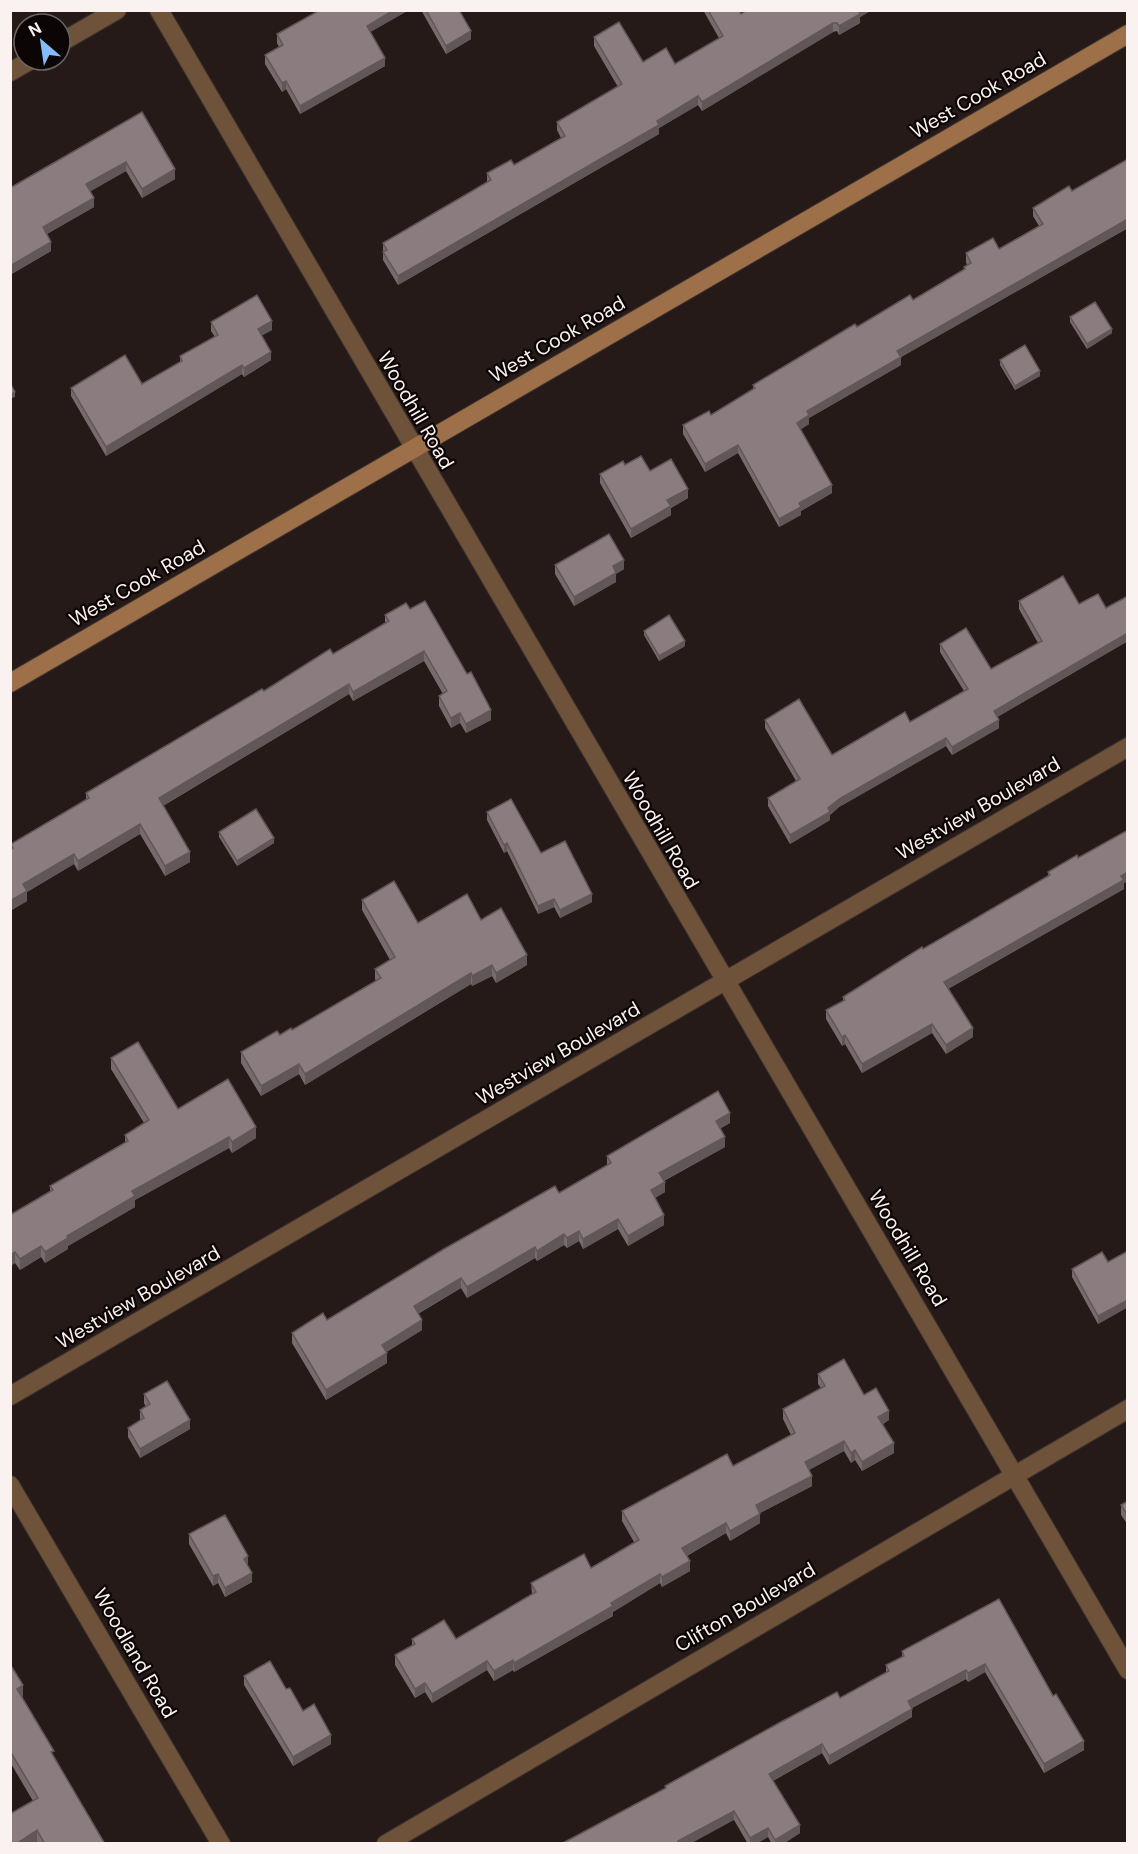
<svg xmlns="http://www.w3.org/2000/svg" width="1138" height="1854" font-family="'DM Sans',sans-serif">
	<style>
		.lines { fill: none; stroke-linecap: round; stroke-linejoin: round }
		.street-casing { stroke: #3f3431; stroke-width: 20 }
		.secondary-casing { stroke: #3f3431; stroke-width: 20 }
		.street { stroke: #6f523a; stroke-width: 18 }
		.secondary { stroke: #9e7049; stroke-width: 18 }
		.wall { fill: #786b6d }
		.shaded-wall { fill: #615759 }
		.building { fill: #8b7c7f; stroke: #615759; stroke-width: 1.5 }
		.labels { text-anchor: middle; stroke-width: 4.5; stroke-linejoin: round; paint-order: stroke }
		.street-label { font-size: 20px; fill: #faf2f0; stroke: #0b0605 }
	</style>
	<rect width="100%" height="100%" fill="#251a17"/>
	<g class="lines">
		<g class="street-casing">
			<g id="street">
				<polyline points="159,10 1128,1670"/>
				<polyline points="60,43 117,10"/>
				<polyline points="10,72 31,60"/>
				<polyline points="10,1396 1128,747"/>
				<polyline points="10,1485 221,1844"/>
				<polyline points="386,1844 1128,1409"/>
			</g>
		</g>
		<g class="secondary-casing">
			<polyline id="secondary" points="10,683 1128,34"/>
		</g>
		<use href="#street" class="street"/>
		<use href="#secondary" class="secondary"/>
	</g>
	<g class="wall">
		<polygon points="320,10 409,10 370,32 385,66 300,114 286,89 282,92 265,64 265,55 279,47 277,43 277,34"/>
		<polygon points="421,10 459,10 471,39 446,54"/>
		<polygon points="703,10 739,10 741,14 747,10 872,10 860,17 860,23 839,35 837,31 833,32 702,111 698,105 659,128 659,134 398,285 383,260 383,243 487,182 487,173 514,165 561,138 557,130 557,122 618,87 594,46 594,37 643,62 675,64 719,38"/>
		<polygon points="142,112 175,179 142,198 126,171 90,191 94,207 47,234 51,251 10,275"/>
		<polygon points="1128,159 1128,228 901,357 901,365 809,418 809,424 801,429 832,493 801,511 801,515 779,527 738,453 705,472 683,434 683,425 711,415 753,390 753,385 857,327 913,300 964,270 964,267 967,265 966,262 966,253 999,249 1039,226 1033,216 1033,208 1072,191"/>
		<polygon points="1070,317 1112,333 1087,349 1070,322"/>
		<polygon points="211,322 272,330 261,335 271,360 244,377 242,374 106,456 71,396 71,388 142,384 180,362 180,356 215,337 211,331"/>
		<polygon points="1000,360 1040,376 1015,390 1000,365"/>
		<polygon points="625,465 650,471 688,498 671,508 671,515 631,538 600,483 600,474"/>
		<polygon points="555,565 624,569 616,574 616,582 574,606 555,574"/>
		<polygon points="1019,601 1079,604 1106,608 1128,641 997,717 999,728 952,755 946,746 839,807 830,815 830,820 790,844 768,806 768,798 796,781 765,728 765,720 832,755 910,722 964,691 940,652 940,644 991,669 1038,643 1019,609"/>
		<polygon points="410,609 491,720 466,733 460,723 451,728 439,706 439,696 443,694 424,661 353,701 349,694 163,806 190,862 165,876 140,834 78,871 74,864 27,892 27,901 10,911 11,844 86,800 86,793 264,691 333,654 385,623 385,615"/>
		<polygon points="644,631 685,646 659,661 644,635"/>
		<polygon points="487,812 541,853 592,902 560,918 554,907 538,914 507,851 504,853 487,820"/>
		<polygon points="1128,830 1128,881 1124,883 1124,889 948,989 973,1037 946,1054 932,1033 862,1073 845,1044 842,1046 826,1019 826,1010 843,1001 843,997 1048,876 1048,872 1078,858"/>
		<polygon points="219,832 274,843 237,866 219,837"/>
		<polygon points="362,900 418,923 481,920 527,965 496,983 492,976 472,986 471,984 305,1085 299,1074 261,1096 241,1063 241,1052 292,1030 376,981 375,979 375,969 390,960 362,910"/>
		<polygon points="111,1058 178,1109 256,1138 232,1153 229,1148 135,1200 135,1207 68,1246 68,1249 45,1263 41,1257 20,1270 15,1263 10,1266 10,1215 50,1191 50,1186 125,1143 125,1135 144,1123 111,1069"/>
		<polygon points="730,1123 721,1128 725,1147 664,1181 665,1192 655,1198 664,1225 628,1246 618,1229 583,1249 579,1241 567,1248 564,1245 537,1261 535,1258 467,1298 461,1288 418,1314 422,1330 386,1352 387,1363 326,1400 292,1343 292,1333 327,1320 559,1193 607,1165 607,1156"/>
		<polygon points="1128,1251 1128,1307 1098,1324 1072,1277 1072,1269 1108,1262"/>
		<polygon points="818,1374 864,1395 889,1420 883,1424 894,1453 862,1471 855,1460 851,1463 844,1451 809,1470 812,1486 760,1513 760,1523 730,1541 726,1533 687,1556 690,1571 662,1587 660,1583 613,1612 613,1616 514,1672 513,1670 494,1681 487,1670 432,1703 425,1692 415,1698 395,1665 395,1655 412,1646 412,1639 456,1639 532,1594 531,1583 591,1568 634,1542 622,1521 622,1511 733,1466 791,1435 783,1419 783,1409 821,1388 818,1384"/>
		<polygon points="144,1394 190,1429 140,1458 128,1437 128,1428 140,1421 140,1410 146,1407 144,1403"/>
		<polygon points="1128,1501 1128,1525 1121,1515 1121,1505"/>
		<polygon points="189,1534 248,1565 247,1565 252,1582 225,1597 218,1583 213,1586 189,1544"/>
		<polygon points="999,1599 1084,1750 1044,1773 985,1672 968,1682 966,1679 912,1708 912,1717 829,1765 822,1753 773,1781 800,1833 783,1844 772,1844 768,1837 756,1844 748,1844 734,1820 665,1788 665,1786 840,1698 886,1673 886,1665 902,1657 902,1651"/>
		<polygon points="10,1664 22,1697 54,1757 105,1844 38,1844 37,1842 35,1844 10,1844 10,1814 33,1801 10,1762"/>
		<polygon points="244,1676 286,1689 303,1711 331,1744 293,1766 244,1685"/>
	</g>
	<g class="shaded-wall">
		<polygon points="394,10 409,10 367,34 367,26"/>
		<polygon points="858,10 872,10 860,17 860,23 839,35 839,26"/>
		<polygon points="833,23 833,32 702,111 702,102"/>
		<polygon points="471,31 471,39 446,54 446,46"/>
		<polygon points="385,58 385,66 300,114 300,106"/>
		<polygon points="286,81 286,89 282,92 282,83"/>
		<polygon points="698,96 698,105 659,128 659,134 398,285 398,276"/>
		<polygon points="126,162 126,171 86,194 86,184"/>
		<polygon points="175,169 175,179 142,198 142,189"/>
		<polygon points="94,198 94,207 43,236 43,227"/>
		<polygon points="1128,219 1128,228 901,357 901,365 809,418 809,424 797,432 797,423 807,411 897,351"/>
		<polygon points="51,242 51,251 10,275 10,266"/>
		<polygon points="272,321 272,330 258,338 258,329"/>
		<polygon points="1112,329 1112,333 1087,349 1087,344"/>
		<polygon points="271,352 271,360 244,377 244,368"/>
		<polygon points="242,365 242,374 106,456 106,447"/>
		<polygon points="1040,371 1040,376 1015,390 1015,386"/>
		<polygon points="15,392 15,397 10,399 10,395"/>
		<polygon points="738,445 738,453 705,472 705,464"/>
		<polygon points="832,485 832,493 801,511 801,515 779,527 779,519 799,503"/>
		<polygon points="688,489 688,498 671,508 671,515 631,538 631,529 667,500"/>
		<polygon points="624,560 624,569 616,574 616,582 574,606 574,597 613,566"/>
		<polygon points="1128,633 1128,641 994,719 994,711"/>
		<polygon points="685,641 685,646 659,661 659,656"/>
		<polygon points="424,651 424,661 353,701 353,692"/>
		<polygon points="349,684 349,694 159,808 159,798"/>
		<polygon points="491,710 491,720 466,733 466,724"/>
		<polygon points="460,713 460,723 451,728 451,718"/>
		<polygon points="999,720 999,728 952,755 952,747"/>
		<polygon points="946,738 946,746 839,807 830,815 830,820 790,844 790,835 839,799"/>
		<polygon points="140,824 140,834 78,871 78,861"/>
		<polygon points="274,838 274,843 237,866 237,861"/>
		<polygon points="507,843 507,851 504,853 504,845"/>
		<polygon points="190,852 190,862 165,876 165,866"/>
		<polygon points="74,854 74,864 27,892 27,901 10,911 10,901 23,884"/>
		<polygon points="1128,872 1128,881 1124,883 1124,889 944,991 944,982"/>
		<polygon points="592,894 592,902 560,918 560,910"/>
		<polygon points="554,899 554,907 538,914 538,906"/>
		<polygon points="527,955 527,965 496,983 496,973"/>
		<polygon points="492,965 492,976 472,986 472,976"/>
		<polygon points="471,973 471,984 305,1085 305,1074"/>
		<polygon points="932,1024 932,1033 862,1073 862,1064"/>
		<polygon points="973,1028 973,1037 946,1054 946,1045"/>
		<polygon points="845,1035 845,1044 842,1046 842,1037"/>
		<polygon points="299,1064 299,1074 261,1096 261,1086"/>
		<polygon points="730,1113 730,1123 716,1131 716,1121"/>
		<polygon points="256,1127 256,1138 232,1153 232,1142"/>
		<polygon points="229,1137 229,1148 135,1200 135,1207 68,1246 68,1249 45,1263 45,1252 67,1236 132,1191"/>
		<polygon points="725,1137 725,1147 659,1183 659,1173"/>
		<polygon points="665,1182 665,1192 651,1200 651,1190"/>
		<polygon points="664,1215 664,1225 628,1246 628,1236"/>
		<polygon points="618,1219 618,1229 583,1249 583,1239"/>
		<polygon points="579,1231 579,1241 567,1248 567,1238"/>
		<polygon points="564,1234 564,1245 537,1261 537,1251"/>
		<polygon points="41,1246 41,1257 20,1270 20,1259"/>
		<polygon points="535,1247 535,1258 467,1298 467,1287"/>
		<polygon points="15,1252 15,1263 10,1266 10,1255"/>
		<polygon points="461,1278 461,1288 414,1316 414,1306"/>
		<polygon points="1128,1300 1128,1307 1098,1324 1098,1316"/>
		<polygon points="422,1320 422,1330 382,1355 382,1345"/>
		<polygon points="387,1353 387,1363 326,1400 326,1390"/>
		<polygon points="889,1411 889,1420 878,1426 878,1417"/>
		<polygon points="190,1420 190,1429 140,1458 140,1449"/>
		<polygon points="844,1441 844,1451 805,1472 805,1462"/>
		<polygon points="894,1443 894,1453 862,1471 862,1462"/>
		<polygon points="855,1450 855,1460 851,1463 851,1453"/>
		<polygon points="812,1476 812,1486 756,1515 756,1505"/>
		<polygon points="760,1514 760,1523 730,1541 730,1531"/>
		<polygon points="726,1523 726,1533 682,1558 682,1548"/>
		<polygon points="248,1556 248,1565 244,1568 244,1559"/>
		<polygon points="690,1561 690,1571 662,1587 662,1577"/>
		<polygon points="252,1573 252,1582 225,1597 225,1588"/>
		<polygon points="218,1574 218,1583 213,1586 213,1576"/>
		<polygon points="660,1574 660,1583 613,1612 613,1616 514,1672 514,1663"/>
		<polygon points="513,1660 513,1670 494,1681 494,1671"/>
		<polygon points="487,1661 487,1670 432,1703 432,1694"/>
		<polygon points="985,1664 985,1672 968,1682 968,1673"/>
		<polygon points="966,1670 966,1679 908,1710 908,1701"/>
		<polygon points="425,1683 425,1692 415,1698 415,1689"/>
		<polygon points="23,1685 23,1697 17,1700 17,1689"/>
		<polygon points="912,1709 912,1717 829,1765 829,1756"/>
		<polygon points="331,1735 331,1744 293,1766 293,1757"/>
		<polygon points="1084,1741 1084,1750 1044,1773 1044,1764"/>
		<polygon points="822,1744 822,1753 769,1783 769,1774"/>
		<polygon points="734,1811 734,1820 690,1844 678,1844 678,1841"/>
		<polygon points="800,1825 800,1833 783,1844 775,1844 775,1840"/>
		<polygon points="768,1828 768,1837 756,1844 750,1844 750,1838"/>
		<polygon points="37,1830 37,1842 35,1844 16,1844"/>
	</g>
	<g class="building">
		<polygon points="320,10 394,10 367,26 385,58 300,106 286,81 282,83 265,55 283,45 277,34"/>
		<polygon points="426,10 459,10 471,31 446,46"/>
		<polygon points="708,10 739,10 741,14 747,10 858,10 860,14 839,26 837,23 833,23 702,102 698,96 657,121 659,125 398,276 383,252 387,250 383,243 491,180 487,173 511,160 514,165 565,136 557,122 622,84 594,37 619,22 643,62 666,48 675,64 723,36"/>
		<polygon points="142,112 175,169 142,189 126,162 86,184 94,198 43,227 51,242 10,266 10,188"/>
		<polygon points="1128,159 1128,219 897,351 901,357 807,411 809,415 797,423 832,485 799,503 801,507 779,519 738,445 705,464 683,425 709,411 711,415 755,388 753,385 855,324 857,327 910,295 913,300 965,269 964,267 971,263 966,253 993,238 999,249 1043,224 1033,208 1069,186 1072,191"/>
		<polygon points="257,295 272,321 258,329 271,352 244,368 242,365 106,447 71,388 125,355 142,384 182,361 180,356 218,335 211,322"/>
		<polygon points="1095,302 1112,329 1087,344 1070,317"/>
		<polygon points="1025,345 1040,371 1015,386 1000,360"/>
		<polygon points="10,383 15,392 10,395"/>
		<polygon points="641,456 650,471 671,459 688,489 667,500 671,506 631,529 600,474 623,461 625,465"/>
		<polygon points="609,534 624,560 613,566 616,573 574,597 555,565"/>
		<polygon points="1063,576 1079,604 1098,594 1106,608 1128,596 1128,633 994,711 999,720 952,747 946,738 839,799 828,808 830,812 790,835 768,798 800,779 765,720 799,699 832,755 905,712 910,722 968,689 940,644 966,628 991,669 1042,641 1019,601"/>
		<polygon points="425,601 467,674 471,672 491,710 466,724 460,713 451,718 439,696 447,691 424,651 353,692 349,684 159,798 190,852 165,866 140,824 78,861 74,854 23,884 27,891 10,901 10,850 13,848 11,844 89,798 86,793 262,689 264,691 330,649 333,654 389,621 385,615 406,603 410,609"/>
		<polygon points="669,615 685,641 659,656 644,631"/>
		<polygon points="511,799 541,853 565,841 592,894 560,910 554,899 538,906 507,843 504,845 487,812"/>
		<polygon points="256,809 274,838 237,861 219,832"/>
		<polygon points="1128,830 1128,872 1121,876 1124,880 944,982 973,1028 946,1045 932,1024 862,1064 845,1035 842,1037 826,1010 845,1000 843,997 922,947 923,949 1050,875 1048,872 1077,855 1078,858"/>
		<polygon points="394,881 418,923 467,894 481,920 501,908 527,955 496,973 492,965 472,976 471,973 305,1074 299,1064 261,1086 241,1052 277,1031 280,1035 291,1028 292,1030 381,978 375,969 395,957 362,900"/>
		<polygon points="138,1042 178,1109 228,1079 256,1127 232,1142 229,1137 132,1191 135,1196 67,1236 68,1238 45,1252 41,1246 20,1259 15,1252 10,1255 10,1215 53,1190 50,1186 128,1141 125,1135 149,1120 111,1058"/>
		<polygon points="718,1091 730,1113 716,1121 725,1137 659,1173 665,1182 651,1190 664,1215 628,1236 618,1219 583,1239 579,1231 567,1238 564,1234 537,1251 535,1247 467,1287 461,1278 414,1306 422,1320 382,1345 387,1353 326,1390 292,1333 323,1313 327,1320 444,1249 555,1186 559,1193 611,1163 607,1156"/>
		<polygon points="1128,1251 1128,1300 1098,1316 1072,1269 1102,1252 1108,1262"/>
		<polygon points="844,1359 864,1395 876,1388 889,1411 878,1417 894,1443 862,1462 855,1450 851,1453 844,1441 805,1462 812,1476 756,1505 760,1514 730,1531 726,1523 682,1548 690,1561 662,1577 660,1574 611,1603 613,1606 514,1663 513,1660 494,1671 487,1661 432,1694 425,1683 415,1689 395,1655 415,1644 412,1639 444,1620 456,1639 536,1592 531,1583 584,1554 591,1568 639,1540 622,1511 727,1454 733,1466 795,1433 783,1409 825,1386 818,1374"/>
		<polygon points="167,1381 190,1420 140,1449 128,1428 144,1418 140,1410 150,1404 144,1394"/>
		<polygon points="1128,1501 1128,1516 1121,1505"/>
		<polygon points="225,1515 248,1556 244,1559 252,1573 225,1588 218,1574 213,1576 189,1534"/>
		<polygon points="999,1599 1053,1696 1056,1694 1084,1741 1044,1764 985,1664 968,1673 966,1670 908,1701 912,1709 829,1756 822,1744 769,1774 800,1825 775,1840 768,1828 750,1838 734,1811 678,1841 680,1844 561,1844 666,1788 665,1786 779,1723 837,1692 840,1698 889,1671 886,1665 904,1656 902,1651"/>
		<polygon points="270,1661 286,1689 290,1688 303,1711 314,1704 331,1735 293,1757 244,1676"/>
		<polygon points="10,1664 23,1685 17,1689 54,1751 51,1752 105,1844 45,1844 37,1830 16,1844 13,1844 10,1839 10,1814 38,1798 10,1751"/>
	</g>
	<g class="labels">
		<g class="street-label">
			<text transform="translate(978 95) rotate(-30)" y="7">West Cook Road</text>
			<text transform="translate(557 339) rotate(-30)" y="7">West Cook Road</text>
			<text transform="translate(416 410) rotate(60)" y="7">Woodhill Road</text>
			<text transform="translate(137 583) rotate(-30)" y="7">West Cook Road</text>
			<text transform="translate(978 808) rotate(-30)" y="7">Westview Boulevard</text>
			<text transform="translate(661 830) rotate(60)" y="7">Woodhill Road</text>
			<text transform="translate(558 1053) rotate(-30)" y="7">Westview Boulevard</text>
			<text transform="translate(908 1248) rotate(59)" y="7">Woodhill Road</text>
			<text transform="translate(138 1297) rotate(-30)" y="7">Westview Boulevard</text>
			<text transform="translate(745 1607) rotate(-30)" y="7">Clifton Boulevard</text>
			<text transform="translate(135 1653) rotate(60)" y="7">Woodland Road</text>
		</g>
	</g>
	<rect width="1138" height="1854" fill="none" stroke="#faf2f0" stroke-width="24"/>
	<g transform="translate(42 42) rotate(331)"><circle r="28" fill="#0b0605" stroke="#6b6463" stroke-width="1.5"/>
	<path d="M0-4.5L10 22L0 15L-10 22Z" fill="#84bcfb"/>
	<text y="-9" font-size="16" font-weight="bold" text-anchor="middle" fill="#faf2f0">N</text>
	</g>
</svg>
